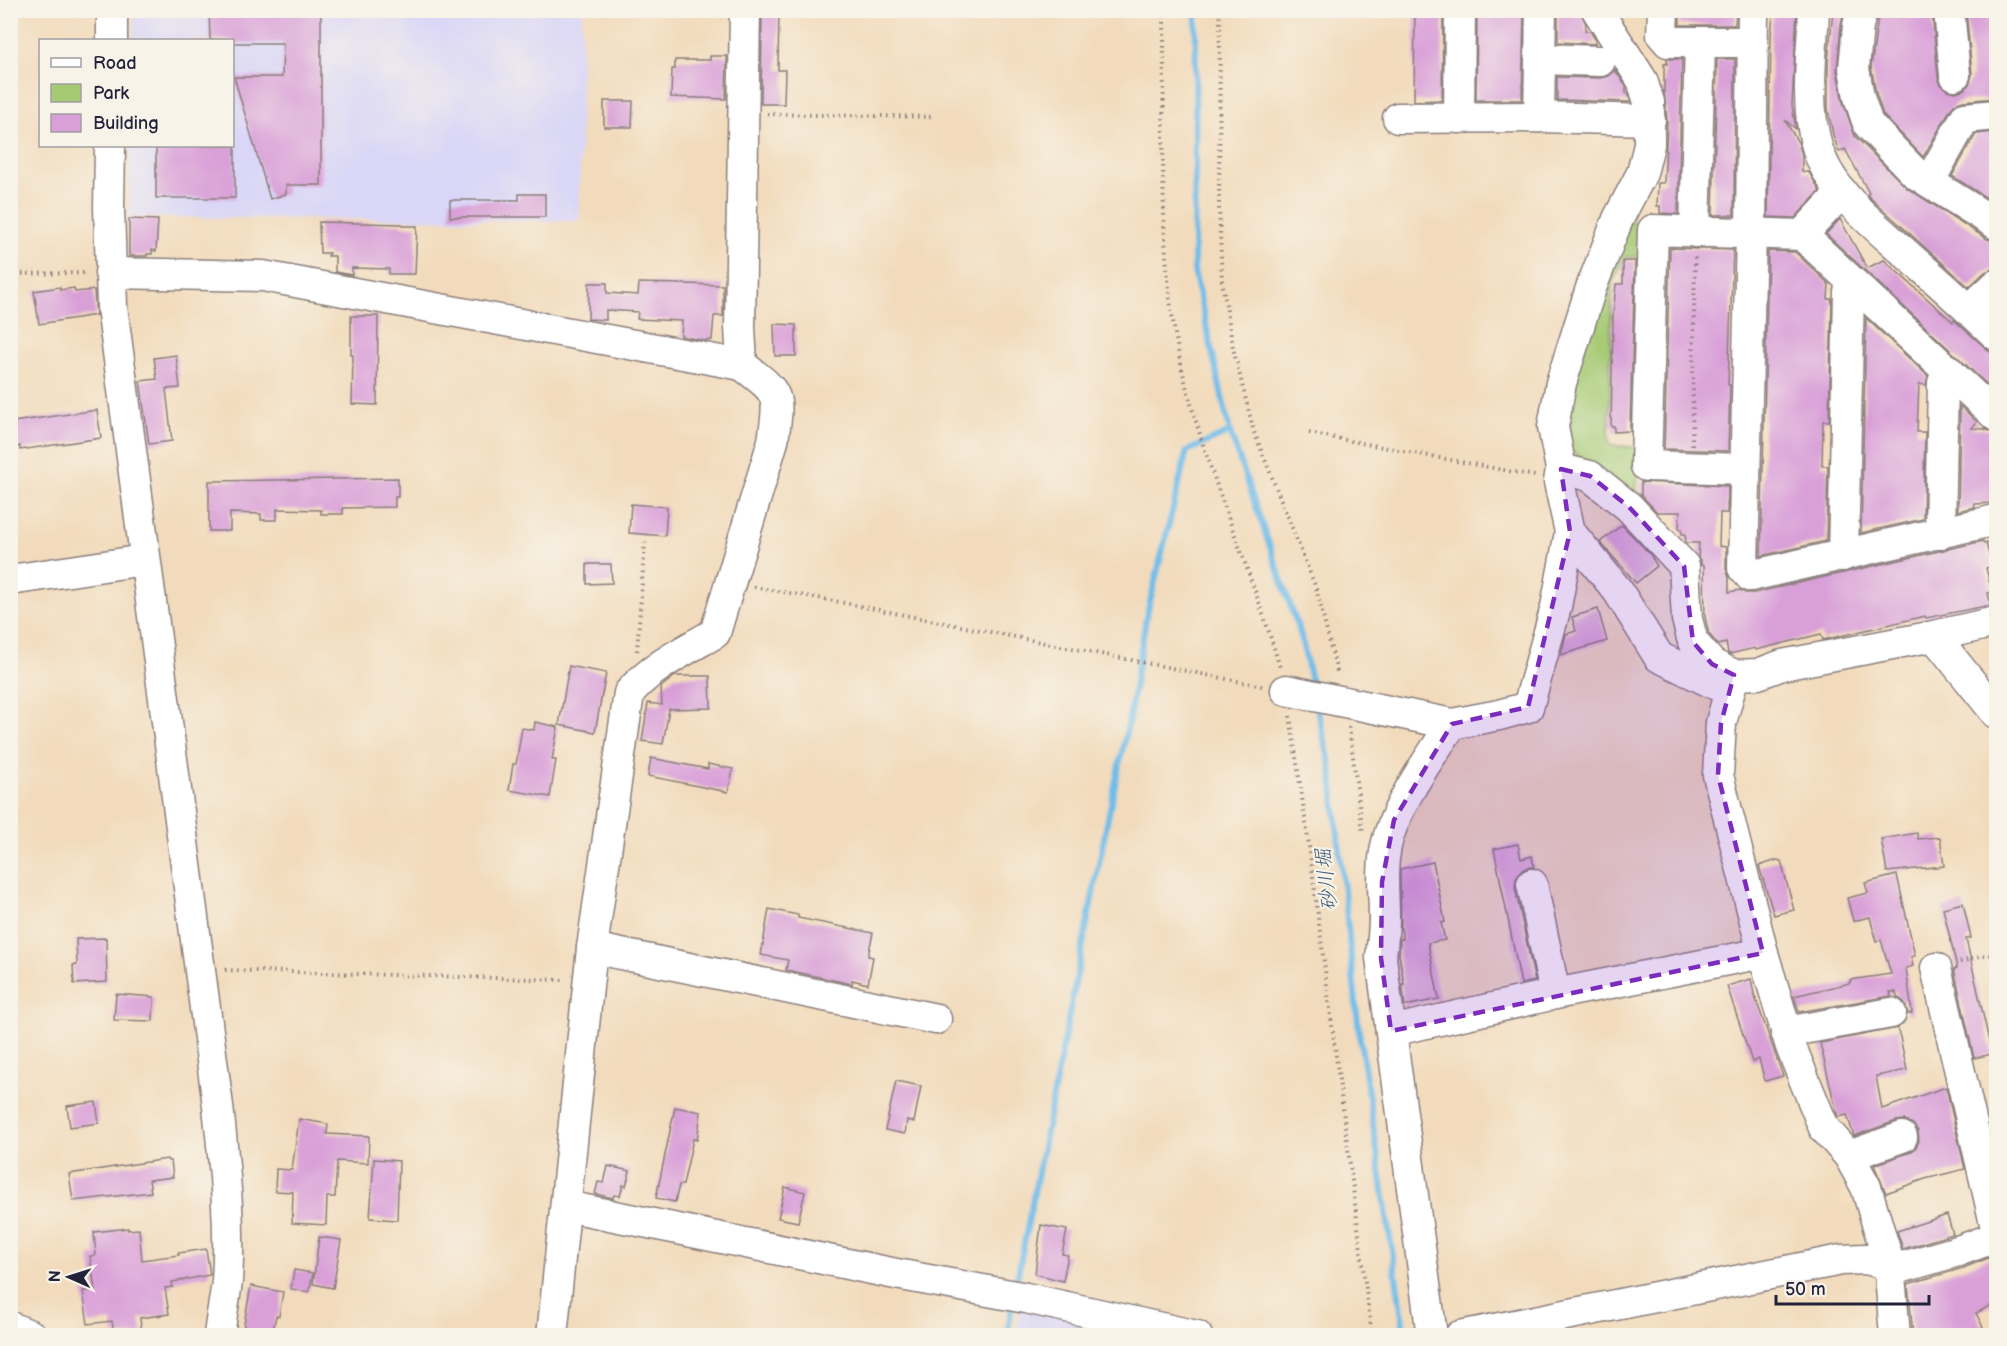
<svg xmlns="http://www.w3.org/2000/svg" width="2007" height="1346" font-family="'Balsamiq Sans','Klee One',sans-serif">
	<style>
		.built { fill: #d9d6f7 }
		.green { fill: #a6ca74; stroke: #647658; stroke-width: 1.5 }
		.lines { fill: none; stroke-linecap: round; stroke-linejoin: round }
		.stream { stroke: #6fbce9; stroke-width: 6 }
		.building { fill: #d9a0d8 }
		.minor-casing { stroke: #8a7e7c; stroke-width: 33 }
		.path { stroke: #8a7e7c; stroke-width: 4; stroke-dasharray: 1.5 4.5; stroke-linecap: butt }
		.minor { stroke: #fff; stroke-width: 30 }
		.marked { fill: #7b2cbf; fill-opacity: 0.2; stroke: #7b2cbf; stroke-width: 4.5; stroke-dasharray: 12 8; stroke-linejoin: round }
		.labels { text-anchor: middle; stroke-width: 4.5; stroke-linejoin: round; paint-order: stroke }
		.water-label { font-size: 21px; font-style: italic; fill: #3d5878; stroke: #f7f3e8 }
	</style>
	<rect width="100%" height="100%" fill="#f7f3e8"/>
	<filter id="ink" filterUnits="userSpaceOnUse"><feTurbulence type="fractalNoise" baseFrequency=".0167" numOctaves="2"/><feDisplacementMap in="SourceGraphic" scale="12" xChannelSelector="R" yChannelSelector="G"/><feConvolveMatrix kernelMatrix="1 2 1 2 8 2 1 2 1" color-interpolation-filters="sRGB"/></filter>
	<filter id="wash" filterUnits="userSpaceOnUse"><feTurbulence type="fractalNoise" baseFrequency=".008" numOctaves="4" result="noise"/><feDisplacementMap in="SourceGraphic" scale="24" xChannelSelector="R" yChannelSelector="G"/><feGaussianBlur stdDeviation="1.35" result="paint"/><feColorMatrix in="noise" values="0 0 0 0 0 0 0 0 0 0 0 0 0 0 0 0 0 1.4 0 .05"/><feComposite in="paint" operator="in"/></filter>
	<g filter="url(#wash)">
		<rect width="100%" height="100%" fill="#f2dbbc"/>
		<g class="built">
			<polygon points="134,11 582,11 579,221 129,217 131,146 232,146 232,40 133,40"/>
			<polygon points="1020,1306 1165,1336 1016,1336"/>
		</g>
		<polygon class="green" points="1628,221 1647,223 1645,257 1626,257 1612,283 1609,445 1640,448 1636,500 1570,450 1569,425 1573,377"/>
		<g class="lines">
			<g class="stream">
				<polyline points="1196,10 1194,271 1230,432 1301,636 1312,686"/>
				<polyline points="1316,704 1331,767 1359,1032 1405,1336"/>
				<polyline points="1015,1289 1109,813 1129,719 1146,618 1187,451 1230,432"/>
				<polyline points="1007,1336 1012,1305"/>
			</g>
		</g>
		<g id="blocks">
			<g class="building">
				<polygon points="209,10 321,10 321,185 286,185 286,194 270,199 234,77 282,77 283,43 232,43 232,40 210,40"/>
				<polygon points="762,10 779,10 778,70 785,70 784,104 761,104"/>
				<polygon points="1491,10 1524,10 1522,100 1476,100 1477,13 1491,13"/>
				<polygon points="1558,10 1580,10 1586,24 1585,31 1590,31 1595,39 1595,44 1558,42"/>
				<polygon points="1680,10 1733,10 1736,12 1735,25 1680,25"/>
				<polygon points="1778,10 1797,10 1792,105 1796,129 1785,120 1799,144 1802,155 1802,172 1809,172 1820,191 1795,218 1768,217 1771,35 1773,15 1778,15"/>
				<polygon points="1833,10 1844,10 1841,24 1837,71 1843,102 1855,136 1907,188 1987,239 1996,241 1996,268 1985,272 1969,287 1867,195 1869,193 1845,149 1839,152 1833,135 1828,109 1828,61"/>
				<polygon points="1879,10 1932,10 1938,77 1941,85 1947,90 1956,92 1965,89 1970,83 1972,74 1966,10 1996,10 1996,98 1963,101 1955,104 1950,110 1923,157 1883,115 1876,93 1871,67"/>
				<polygon points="1415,11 1443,11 1442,100 1414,101"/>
				<polygon points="710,56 727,56 726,99 671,97 672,69 675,69 675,60 710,60"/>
				<polygon points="1667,59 1682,59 1678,214 1660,213 1660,206 1657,206 1658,183 1664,183 1666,145 1667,120 1664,91 1664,64 1667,64"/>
				<polygon points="1717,59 1735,59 1734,215 1713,215"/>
				<polygon points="1615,70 1626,86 1626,93 1628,93 1631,102 1557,100 1557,77 1600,78 1609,76"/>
				<polygon points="604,101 633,101 632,127 604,127"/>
				<polygon points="1995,132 1996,133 1996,204 1952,176 1976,134"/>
				<rect x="156" y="146" width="79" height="52"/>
				<polygon points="519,194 545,194 545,217 450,217 450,200 519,200"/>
				<polygon points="129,219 158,220 156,251 152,250 152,254 147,254 147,256 129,256"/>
				<polygon points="1840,219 1867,268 1884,260 1953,322 1954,320 1996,357 1996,393 1826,234"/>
				<polygon points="319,222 402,224 402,226 417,226 415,274 389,274 389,269 352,268 352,275 335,272 335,256 328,256 329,253 320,253"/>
				<polygon points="1670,248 1733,250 1728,385 1730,385 1728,451 1664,449"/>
				<polygon points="1768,251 1795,252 1829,284 1828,299 1832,299 1829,421 1823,421 1822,466 1828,466 1826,541 1761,556"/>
				<polygon points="1623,261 1635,261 1630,425 1630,431 1614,432 1614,426 1611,426 1613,316 1616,284 1623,284"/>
				<polygon points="589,283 607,283 607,293 638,295 639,283 723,285 723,316 714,316 712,340 705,341 681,336 682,321 637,319 638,312 606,310 606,320 588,319"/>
				<polygon points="60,287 60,290 74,288 75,292 94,290 96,315 39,324 34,291"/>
				<polygon points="351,316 378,316 377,405 352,404 353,355 351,355"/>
				<polygon points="1866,318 1928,376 1926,385 1919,384 1917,432 1925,432 1923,519 1861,533"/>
				<polygon points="774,324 796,325 796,356 775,356"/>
				<polygon points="176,355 180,388 166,389 172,441 149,444 140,381 157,379 154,358"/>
				<polygon points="1960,406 1977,422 1971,428 1984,429 1996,433 1996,503 1974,504 1975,507 1958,511"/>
				<polygon points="97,410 101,438 20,450 20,446 16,447 13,422"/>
				<polygon points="398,478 398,497 395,497 395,507 343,508 343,514 321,514 321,510 277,509 277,520 261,520 261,514 230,513 230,531 209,531 209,481"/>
				<polygon points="1641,482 1728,486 1727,513 1720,513 1719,546 1726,547 1726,568 1729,578 1729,592 1740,590 1745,593 1754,593 1983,541 1984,544 1986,543 1992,566 1986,568 1992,592 1988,593 1991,605 1926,618 1925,616 1823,640 1821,634 1756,650 1755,648 1730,654 1728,653 1726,643 1718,645 1709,634 1705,617 1704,565 1701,565 1701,560 1698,558 1699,543 1686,543 1685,534 1682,534 1681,529 1679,528 1680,512 1657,512 1641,495"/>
				<polygon points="631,504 667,507 665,536 629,533"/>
				<polygon points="1622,525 1650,554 1657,566 1636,583 1600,542"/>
				<polygon points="587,564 611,564 612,583 587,584"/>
				<polygon points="1598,609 1607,641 1561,655 1566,634 1576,631 1572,617"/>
				<polygon points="569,666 606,673 595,732 559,725"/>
				<polygon points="675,676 710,676 711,708 669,709 663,744 642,741 648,703 662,705 661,687"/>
				<polygon points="535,722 558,727 552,760 556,760 550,797 509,790 513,764 516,764 522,728 534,730"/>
				<polygon points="651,758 708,769 708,764 733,769 728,792 648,776"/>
				<polygon points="1917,833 1918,839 1940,837 1944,866 1887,872 1881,839"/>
				<polygon points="1518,844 1521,859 1532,856 1534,867 1528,867 1521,871 1516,879 1515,888 1535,981 1521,984 1494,849"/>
				<polygon points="1777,860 1781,861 1794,910 1774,915 1759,866"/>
				<polygon points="1433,862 1445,922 1441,923 1445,940 1428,943 1439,999 1405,1006 1402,984 1404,984 1399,955 1400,939 1403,939 1401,929 1400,869"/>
				<polygon points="1897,875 1915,956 1911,957 1913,966 1906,968 1912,1013 1908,1014 1904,1002 1897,997 1896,992 1890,992 1891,996 1799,1012 1794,996 1850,983 1850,980 1891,974 1881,940 1876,941 1870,917 1853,921 1847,898 1868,893 1865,883"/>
				<polygon points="1963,903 1971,938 1966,939 1992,1054 1974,1058 1954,969 1957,968 1943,908"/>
				<polygon points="769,909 798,915 798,918 873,933 868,956 873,957 868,984 852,980 852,984 786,970 788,960 761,955"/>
				<polygon points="106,938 107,982 74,984 73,965 77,965 76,939"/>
				<polygon points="1751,979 1754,994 1783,1076 1765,1081 1759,1059 1752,1062 1727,986"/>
				<polygon points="116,994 154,997 153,1021 114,1020"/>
				<polygon points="1898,1028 1907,1070 1876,1076 1882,1109 1946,1087 1965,1169 1925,1179 1886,1193 1874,1165 1908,1153 1915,1149 1919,1141 1918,1131 1913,1124 1904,1120 1896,1121 1854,1136 1847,1115 1838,1117 1837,1114 1820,1043"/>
				<polygon points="896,1081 921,1086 914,1122 907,1120 905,1134 885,1130"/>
				<polygon points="96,1102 99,1123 70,1127 67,1106"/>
				<polygon points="675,1107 701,1112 697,1140 693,1139 683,1185 679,1185 675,1202 656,1198"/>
				<polygon points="299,1119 328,1124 327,1134 369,1136 368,1163 337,1161 335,1197 327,1197 326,1225 292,1223 293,1192 275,1191 276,1169 292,1170"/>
				<polygon points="167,1159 168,1161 171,1161 173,1177 149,1180 151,1192 73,1201 69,1174"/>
				<polygon points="374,1159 399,1161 397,1220 370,1218"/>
				<polygon points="608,1166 630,1171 626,1186 623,1185 620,1196 614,1195 613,1198 595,1194 598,1182 604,1183"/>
				<polygon points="785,1187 805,1192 798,1222 778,1218"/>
				<polygon points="1947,1215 1953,1234 1903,1249 1897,1231"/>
				<polygon points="1041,1225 1067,1230 1062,1254 1068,1255 1063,1281 1035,1274"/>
				<polygon points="128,1228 128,1230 139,1229 142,1260 179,1255 178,1253 206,1249 210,1275 172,1282 173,1287 165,1288 169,1314 140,1318 142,1335 114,1335 112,1321 88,1324 83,1291 95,1290 90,1256 96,1255 94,1232"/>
				<polygon points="319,1237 341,1240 333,1288 313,1284"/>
				<polygon points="1996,1255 1996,1303 1976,1313 1987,1335 1913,1335 1908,1284 1963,1268"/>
				<polygon points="294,1270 313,1273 309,1292 291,1289"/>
				<polygon points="251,1286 283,1292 279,1316 276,1316 272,1335 242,1335"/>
			</g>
		</g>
	</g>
	<g filter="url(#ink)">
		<use href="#blocks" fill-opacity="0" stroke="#8a7e7c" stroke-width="1.5"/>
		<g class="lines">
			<g class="minor-casing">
				<g id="minor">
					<polyline points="1663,10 1662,35 1668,42 1752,42"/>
					<polyline points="1753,10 1751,233 1743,568 1750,576 1996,520"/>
					<path d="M1814,10C1812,54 1805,100 1816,143C1828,192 1876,226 1911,258C1940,283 1968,309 1996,335"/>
					<polyline points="1862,10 1858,26 1854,68 1859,97 1868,124 1916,174 1996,224"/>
					<polyline points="1949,10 1955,75"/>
					<polyline points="112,40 112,10"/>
					<polyline points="1540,59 1600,61"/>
					<polyline points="1539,117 1541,10"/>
					<polyline points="1398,118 1539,117 1650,120"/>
					<polyline points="1459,118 1460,10"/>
					<path d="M110,146L109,207L112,307L218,1106C224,1164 231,1222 227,1281C225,1299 221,1317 219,1336"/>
					<polyline points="1929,182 1965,118 1996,115"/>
					<polyline points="1695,232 1700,42"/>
					<polyline points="1802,235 1842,192"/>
					<polyline points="110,273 263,276 742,365"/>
					<polyline points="1969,310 1996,285"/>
					<polyline points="1561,469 1590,476 1629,507 1684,566 1687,619 1693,642 1712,664 1734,675 1758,674 1782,665 1934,636 1996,622"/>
					<polyline points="1745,469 1646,466 1653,230 1802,235 1996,416"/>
					<polyline points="1570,532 1618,591 1659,657 1729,691"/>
					<polyline points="1940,534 1943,382 1950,372"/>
					<polyline points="1843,556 1849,292 1855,285"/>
					<polyline points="10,580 144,560"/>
					<polyline points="1934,636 1996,713"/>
					<polyline points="1734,675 1721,723 1718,775 1763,953 1791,1047 1824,1128 1849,1156 1866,1187 1889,1263 1895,1336"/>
					<polyline points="1286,690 1452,724 1499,715 1528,707 1556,607 1570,532 1559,482 1561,469 1553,427 1561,383 1591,288 1618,219 1642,173 1649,145 1649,102 1642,80 1597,10"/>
					<polyline points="1532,884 1555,994"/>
					<polyline points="592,948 936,1019"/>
					<polyline points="1936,968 1996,1228"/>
					<polyline points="1391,1031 1555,994 1763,953"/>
					<polyline points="1786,1032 1891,1013"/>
					<polyline points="1849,1156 1902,1137"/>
					<polyline points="566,1206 896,1274 1026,1298 1197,1336"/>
					<polyline points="10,1327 32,1336"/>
					<path d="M552,1336L592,948L629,693C651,667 686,650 715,633L773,441C780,393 780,394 742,365L740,327L745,10"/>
					<path d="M1432,1336L1381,958C1382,945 1384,931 1384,917C1384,895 1381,874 1385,852C1391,811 1429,759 1452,724"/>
					<polyline points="1460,1336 1841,1260 1865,1259 1903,1267 1958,1251 1996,1237"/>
				</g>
			</g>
			<g class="path">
				<path d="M1164,10C1165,127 1156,246 1180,360C1203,466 1250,564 1280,668"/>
				<polyline points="1220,10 1219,208 1222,280 1233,348 1254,432 1316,588 1338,676"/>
				<polyline points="767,114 934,117"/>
				<polyline points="10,274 88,273"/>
				<polyline points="1309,433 1535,476"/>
				<polyline points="1692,445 1695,255"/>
				<polyline points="754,587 824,599 1262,686"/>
				<polyline points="637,651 645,542"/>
				<polyline points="1290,716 1308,838 1372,1336"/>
				<polyline points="1349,727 1363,833"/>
				<polyline points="1960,962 1996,953"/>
				<polyline points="225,970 565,980"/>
			</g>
			<use href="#minor" class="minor"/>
		</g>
	</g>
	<path class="marked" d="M1561,469L1590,476L1629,507L1684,566L1693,642L1712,664L1734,675L1721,723L1718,775L1763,953L1391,1031L1381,958L1382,882L1394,820L1452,724L1528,707L1570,532Z"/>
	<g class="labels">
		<g class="water-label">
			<text transform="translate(1326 880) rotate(-96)" y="7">砂川堀</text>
		</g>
	</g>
	<rect width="2007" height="1346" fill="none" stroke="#f7f3e8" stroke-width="36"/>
	<rect x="39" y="39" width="195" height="108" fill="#f7f3e8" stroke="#a29fa3" stroke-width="1.5"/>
	<rect x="51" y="58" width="30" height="9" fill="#ffffff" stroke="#a29fa3" stroke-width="1.5"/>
	<text x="93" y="69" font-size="18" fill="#22223b">Road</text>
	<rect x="51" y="84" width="30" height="18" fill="#a6ca74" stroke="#a29fa3" stroke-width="1.5"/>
	<text x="93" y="99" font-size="18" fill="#22223b">Park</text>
	<rect x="51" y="114" width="30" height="18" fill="#d9a0d8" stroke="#a29fa3" stroke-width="1.5"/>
	<text x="93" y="129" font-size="18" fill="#22223b">Building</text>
	<g transform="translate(69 1277) rotate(273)" stroke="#f7f3e8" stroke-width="4.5" paint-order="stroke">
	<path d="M0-4.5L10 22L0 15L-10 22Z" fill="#22223b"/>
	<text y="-9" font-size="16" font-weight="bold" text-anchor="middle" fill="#22223b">N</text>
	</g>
	<path d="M1776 1295v9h153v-9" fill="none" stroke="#22223b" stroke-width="3"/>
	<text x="1785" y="1295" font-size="18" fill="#22223b" stroke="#f7f3e8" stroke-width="4.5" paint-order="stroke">50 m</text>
</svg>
